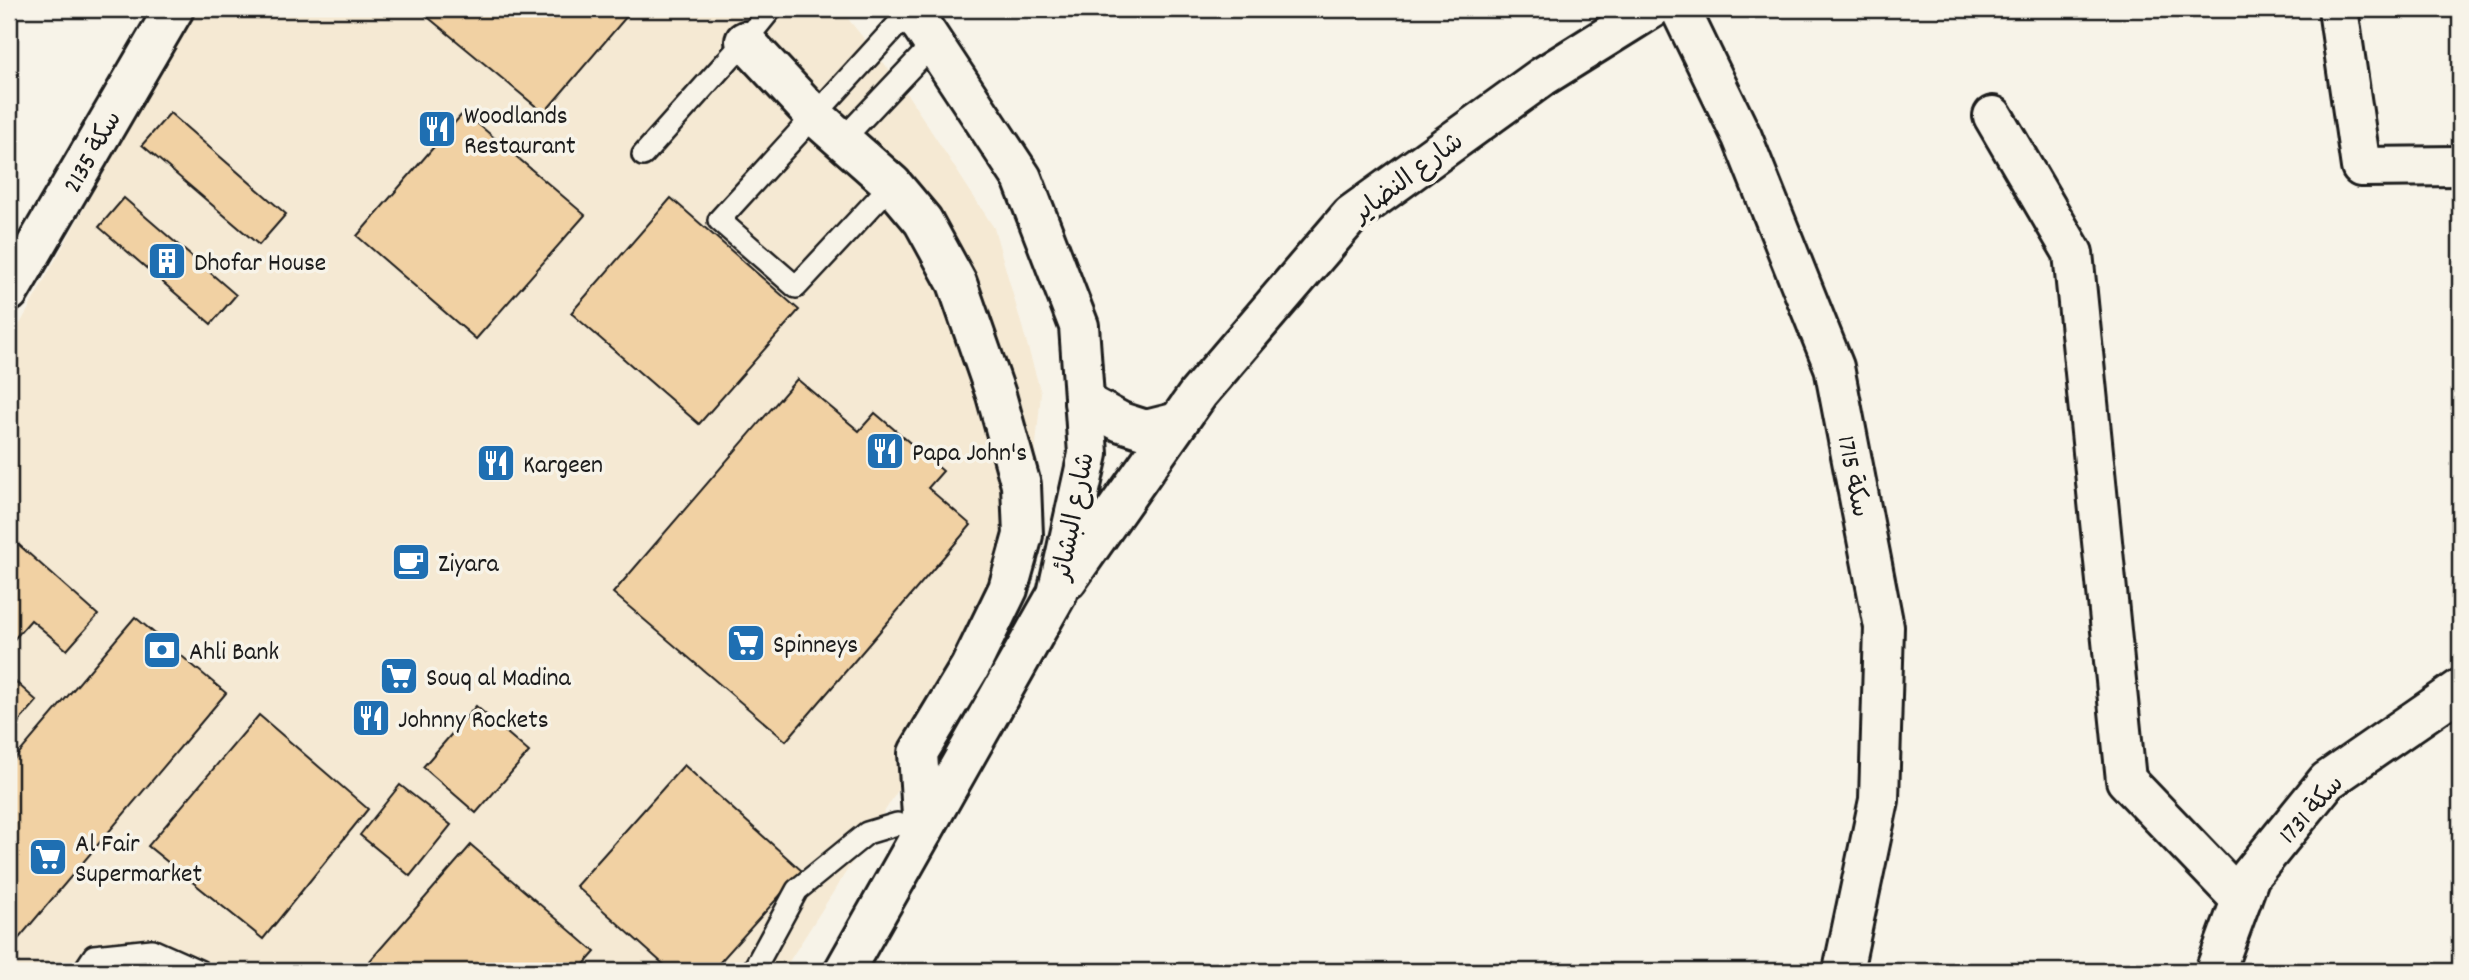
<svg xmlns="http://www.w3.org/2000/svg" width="2469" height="980" font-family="Dekko,'Playpen Sans Arabic',sans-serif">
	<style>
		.built { fill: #f5e9d3 }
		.building { fill: #f1d1a3; stroke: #1c1c1c; stroke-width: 2 }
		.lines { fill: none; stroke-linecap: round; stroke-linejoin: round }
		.lane-casing { stroke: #1c1c1c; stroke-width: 26 }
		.street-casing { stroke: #1c1c1c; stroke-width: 44 }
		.lane { stroke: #f7f3e8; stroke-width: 21 }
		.street { stroke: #f7f3e8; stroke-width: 38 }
		.labels { text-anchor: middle; stroke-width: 7; stroke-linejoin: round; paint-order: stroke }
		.poi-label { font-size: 26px; fill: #1c1c1c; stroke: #f7f3e8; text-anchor: start }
		.street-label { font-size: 26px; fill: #1c1c1c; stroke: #f7f3e8 }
	</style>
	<rect width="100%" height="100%" fill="#f7f3e8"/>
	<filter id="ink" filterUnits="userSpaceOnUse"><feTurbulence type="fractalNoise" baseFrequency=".0143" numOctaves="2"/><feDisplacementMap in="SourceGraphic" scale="14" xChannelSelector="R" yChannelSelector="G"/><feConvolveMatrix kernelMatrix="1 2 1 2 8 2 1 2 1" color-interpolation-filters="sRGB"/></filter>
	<g filter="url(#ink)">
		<polygon class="built" points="194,9 840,9 900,83 994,228 1041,393 1026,548 958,696 783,971 9,971 9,344"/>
		<g class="building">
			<polygon points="418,9 633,9 544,113"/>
			<polygon points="464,112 585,215 476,339 357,236"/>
			<polygon points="170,113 286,214 259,245 142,145"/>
			<polygon points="124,198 236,295 211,324 99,227"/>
			<polygon points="671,198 799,310 699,424 571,313"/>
			<polygon points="797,379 859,431 875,413 943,471 928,488 971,525 786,741 613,593"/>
			<polygon points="9,536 98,615 67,650 31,620 9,645"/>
			<polygon points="135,617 226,693 9,950 9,765"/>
			<polygon points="9,676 37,701 9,733"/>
			<polygon points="476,706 529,752 476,813 423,767"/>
			<polygon points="259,715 368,809 263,939 148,846"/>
			<polygon points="684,765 802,871 712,971 671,971 576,886"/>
			<polygon points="400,785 451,825 410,876 360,835"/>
			<polygon points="471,845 595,952 578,971 361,971"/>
		</g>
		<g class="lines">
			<g class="lane-casing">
				<g id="lane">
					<polyline points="842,140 933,44"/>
					<polyline points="643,155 745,41 771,9"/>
					<polyline points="892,184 796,287 719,220 909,12"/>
					<polyline points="84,971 94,956 152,950 199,971"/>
					<polyline points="753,971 797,890 867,833 897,824 923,831"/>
				</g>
			</g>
			<g class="street-casing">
				<g id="street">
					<polyline points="1680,9 1742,137 1834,367 1884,627 1879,800 1843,971"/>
					<polyline points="2338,9 2361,167 2460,166"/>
					<polyline points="745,41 815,116 892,184 923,221 957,283 996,395 1021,485 1023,535 1008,589 970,667 918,753 923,831"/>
					<polyline points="1993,116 2073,253 2126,780 2241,900"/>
					<polyline points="9,292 174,9"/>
					<polyline points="1084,402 1121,422 1146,430 1178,422"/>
					<polyline points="1067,580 1198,394 1351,215 1542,77 1651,9"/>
					<polyline points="844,971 1057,594 1088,454 1079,326 1022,178 921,25 906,9"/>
					<polyline points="2215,971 2250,876 2327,781 2460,689"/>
				</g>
			</g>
			<use href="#lane" class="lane"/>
			<use href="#street" class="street"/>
		</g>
	</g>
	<defs>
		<g id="restaurant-square" transform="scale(2.0125)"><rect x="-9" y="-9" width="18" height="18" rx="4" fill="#1f6fb2" stroke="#f7f3e8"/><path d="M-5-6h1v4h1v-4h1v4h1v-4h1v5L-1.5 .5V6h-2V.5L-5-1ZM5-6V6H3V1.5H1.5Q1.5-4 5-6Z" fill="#fff"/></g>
		<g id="building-square" transform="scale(2.0125)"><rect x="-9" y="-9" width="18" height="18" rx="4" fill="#1f6fb2" stroke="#f7f3e8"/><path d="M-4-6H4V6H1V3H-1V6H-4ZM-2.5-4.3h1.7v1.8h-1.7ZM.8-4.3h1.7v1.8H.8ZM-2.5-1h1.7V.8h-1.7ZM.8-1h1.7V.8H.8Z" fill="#fff"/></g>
		<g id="cafe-square" transform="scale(2.0125)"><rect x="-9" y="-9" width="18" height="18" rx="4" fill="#1f6fb2" stroke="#f7f3e8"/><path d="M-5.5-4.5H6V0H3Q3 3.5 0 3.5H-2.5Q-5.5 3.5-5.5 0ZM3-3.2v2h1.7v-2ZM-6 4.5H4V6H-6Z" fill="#fff"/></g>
		<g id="supermarket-square" transform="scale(2.0125)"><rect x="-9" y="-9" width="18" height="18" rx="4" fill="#1f6fb2" stroke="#f7f3e8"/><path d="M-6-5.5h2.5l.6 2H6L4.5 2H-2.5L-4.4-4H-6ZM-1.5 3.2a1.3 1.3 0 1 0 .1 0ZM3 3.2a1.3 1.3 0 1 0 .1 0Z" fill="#fff"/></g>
		<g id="bank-square" transform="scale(2.0125)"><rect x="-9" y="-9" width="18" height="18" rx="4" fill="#1f6fb2" stroke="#f7f3e8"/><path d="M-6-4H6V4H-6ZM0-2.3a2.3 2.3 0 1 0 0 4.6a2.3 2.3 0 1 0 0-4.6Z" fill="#fff"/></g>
	</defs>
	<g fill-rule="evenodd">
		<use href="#restaurant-square" x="437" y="129"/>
		<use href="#building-square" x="167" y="261"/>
		<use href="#restaurant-square" x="885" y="451"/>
		<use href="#restaurant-square" x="496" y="463"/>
		<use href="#cafe-square" x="411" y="562"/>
		<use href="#supermarket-square" x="746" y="643"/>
		<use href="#bank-square" x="162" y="650"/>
		<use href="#supermarket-square" x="399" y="676"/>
		<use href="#restaurant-square" x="371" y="718"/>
		<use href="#supermarket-square" x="48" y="857"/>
	</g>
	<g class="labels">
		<g class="poi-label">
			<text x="464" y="123">Woodlands<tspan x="464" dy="30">Restaurant</tspan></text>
			<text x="194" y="270">Dhofar House</text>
			<text x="912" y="460">Papa John's</text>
			<text x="523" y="472">Kargeen</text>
			<text x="438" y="571">Ziyara</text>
			<text x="773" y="652">Spinneys</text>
			<text x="189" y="659">Ahli Bank</text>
			<text x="426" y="685">Souq al Madina</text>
			<text x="398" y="727">Johnny Rockets</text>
			<text x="75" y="851">Al Fair<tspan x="75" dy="30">Supermarket</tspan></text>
		</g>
		<g class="street-label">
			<text transform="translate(91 151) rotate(-60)" y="9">سكة 2135</text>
			<text transform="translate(1407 176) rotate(-37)" y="9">شارع النضاير</text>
			<text transform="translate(1855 476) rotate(79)" y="9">سكة 1715</text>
			<text transform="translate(1072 516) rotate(-79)" y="9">شارع البشائر</text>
			<text transform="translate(2310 808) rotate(-48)" y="9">سكة 1731</text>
		</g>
	</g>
	<rect width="2469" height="980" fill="none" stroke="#f7f3e8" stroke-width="35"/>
	<rect x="18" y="18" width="2434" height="945" fill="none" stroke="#1c1c1c" stroke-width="2.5" filter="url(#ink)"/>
</svg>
